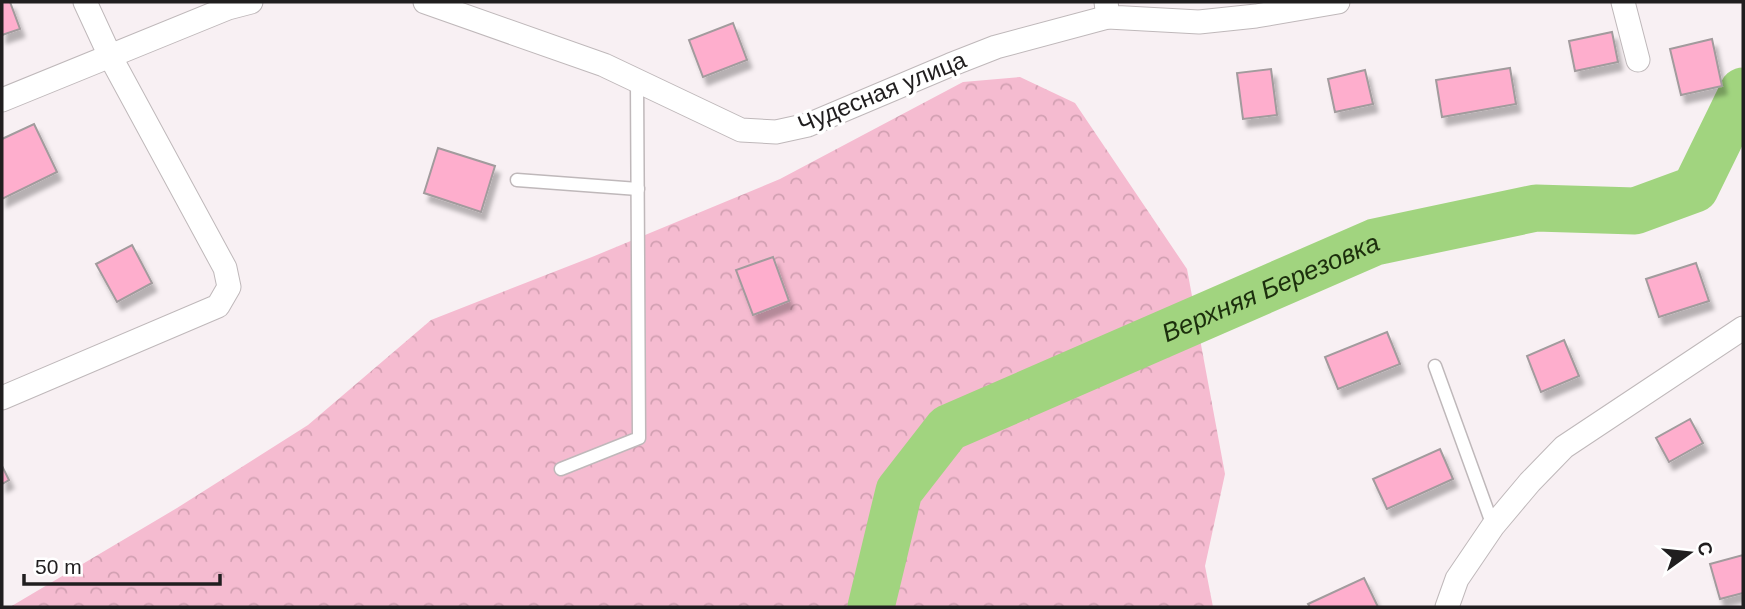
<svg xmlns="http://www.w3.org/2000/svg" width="1745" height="609" font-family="Arial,sans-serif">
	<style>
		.forest { fill: url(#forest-crowns) }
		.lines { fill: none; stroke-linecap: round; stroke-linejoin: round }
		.river { stroke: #a1d47f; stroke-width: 47 }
		.building { fill: #feaecd; stroke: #a29b9d; stroke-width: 2; filter: url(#shadow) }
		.service-casing { stroke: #bfb8ba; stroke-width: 15 }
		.minor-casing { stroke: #bfb8ba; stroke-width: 25 }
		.service { stroke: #fff; stroke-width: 12 }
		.minor { stroke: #fff; stroke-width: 23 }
		.labels { text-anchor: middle; stroke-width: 7; stroke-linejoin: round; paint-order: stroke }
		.street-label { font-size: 24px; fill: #201e1f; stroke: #fff }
		.water-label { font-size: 26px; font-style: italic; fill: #1c2f0d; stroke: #fff }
	</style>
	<defs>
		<pattern id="forest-crowns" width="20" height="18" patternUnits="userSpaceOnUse" patternTransform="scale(1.75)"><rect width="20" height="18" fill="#f5bbd0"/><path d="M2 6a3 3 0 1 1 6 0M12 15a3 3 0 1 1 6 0" fill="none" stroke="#d2a0b2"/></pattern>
		<filter id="shadow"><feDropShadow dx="4.5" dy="8" stdDeviation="2" flood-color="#0004"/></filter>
	</defs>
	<rect width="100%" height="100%" fill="#f8f0f3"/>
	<polygon class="forest" points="1020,77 1075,103 1187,269 1225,474 1205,566 1213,607 10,607 177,508 308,425 431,320 592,257 780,179 963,82"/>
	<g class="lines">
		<path class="river" id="s1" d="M871,607L899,491L948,428L1375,242L1536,208L1635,211L1695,189L1743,91"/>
	</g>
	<g class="building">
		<polygon points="2,2 10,2 20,29 2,35"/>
		<polygon points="733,23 747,60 703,77 689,40"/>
		<polygon points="1612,32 1618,62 1575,71 1569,41"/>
		<polygon points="1712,39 1722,86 1681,95 1670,49"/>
		<polygon points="1510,68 1516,104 1442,117 1436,80"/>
		<polygon points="1271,69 1277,115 1243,119 1237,73"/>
		<polygon points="1365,70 1373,104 1335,112 1328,79"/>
		<polygon points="34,124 57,172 2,199 2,139"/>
		<polygon points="438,148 495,166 481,212 424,193"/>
		<polygon points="132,245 152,283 117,302 96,264"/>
		<polygon points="773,257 789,301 753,315 736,270"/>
		<polygon points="1696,263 1709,301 1659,317 1646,279"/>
		<polygon points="1387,332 1400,364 1338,389 1325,357"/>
		<polygon points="1564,340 1579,376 1541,392 1527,356"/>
		<polygon points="1690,419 1703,443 1669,462 1656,438"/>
		<polygon points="1440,449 1453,479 1387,509 1373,479"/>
		<polygon points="2,466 9,480 2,484"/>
		<polygon points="1743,555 1743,593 1720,599 1710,564"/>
		<polygon points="1364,578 1378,607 1310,607 1308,604"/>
	</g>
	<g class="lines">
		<g class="service-casing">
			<g id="service">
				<polyline points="517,180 638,189"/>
				<polyline points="1435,366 1493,526"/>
				<polyline points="561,469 639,438 637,81"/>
			</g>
		</g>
		<g class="minor-casing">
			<g id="minor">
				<polyline points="425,2 604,65 741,130 776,132 808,125 950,65 996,47 1108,17"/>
				<polyline points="1106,2 1108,17 1199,22 1256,16 1338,2"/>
				<polyline points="1623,2 1638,60"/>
				<polyline points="2,100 228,8 251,2"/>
				<polyline points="2,398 218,306 229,287 225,268 110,56 85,2"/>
				<polyline points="1447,607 1457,579 1493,526 1530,482 1564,447 1743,328"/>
			</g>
		</g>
		<use href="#service" class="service"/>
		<use href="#minor" class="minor"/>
	</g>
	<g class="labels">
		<g class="street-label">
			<text transform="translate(882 92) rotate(-22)" y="8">Чудесная улица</text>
		</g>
		<g class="water-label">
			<text dy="9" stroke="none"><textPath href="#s1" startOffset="551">Верхняя Березовка</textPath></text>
		</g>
	</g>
	<rect width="1745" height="609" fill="none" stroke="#201e1f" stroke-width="7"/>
	<g transform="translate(1689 553) rotate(75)" stroke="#ffffff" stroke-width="5" paint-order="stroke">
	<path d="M0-5L12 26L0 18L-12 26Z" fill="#201e1f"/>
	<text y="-10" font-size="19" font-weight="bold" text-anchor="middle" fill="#201e1f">С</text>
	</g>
	<path d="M24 574v10h196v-10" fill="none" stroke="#201e1f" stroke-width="3.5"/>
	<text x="35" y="574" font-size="21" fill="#201e1f" stroke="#ffffff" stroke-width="5" paint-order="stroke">50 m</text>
</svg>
